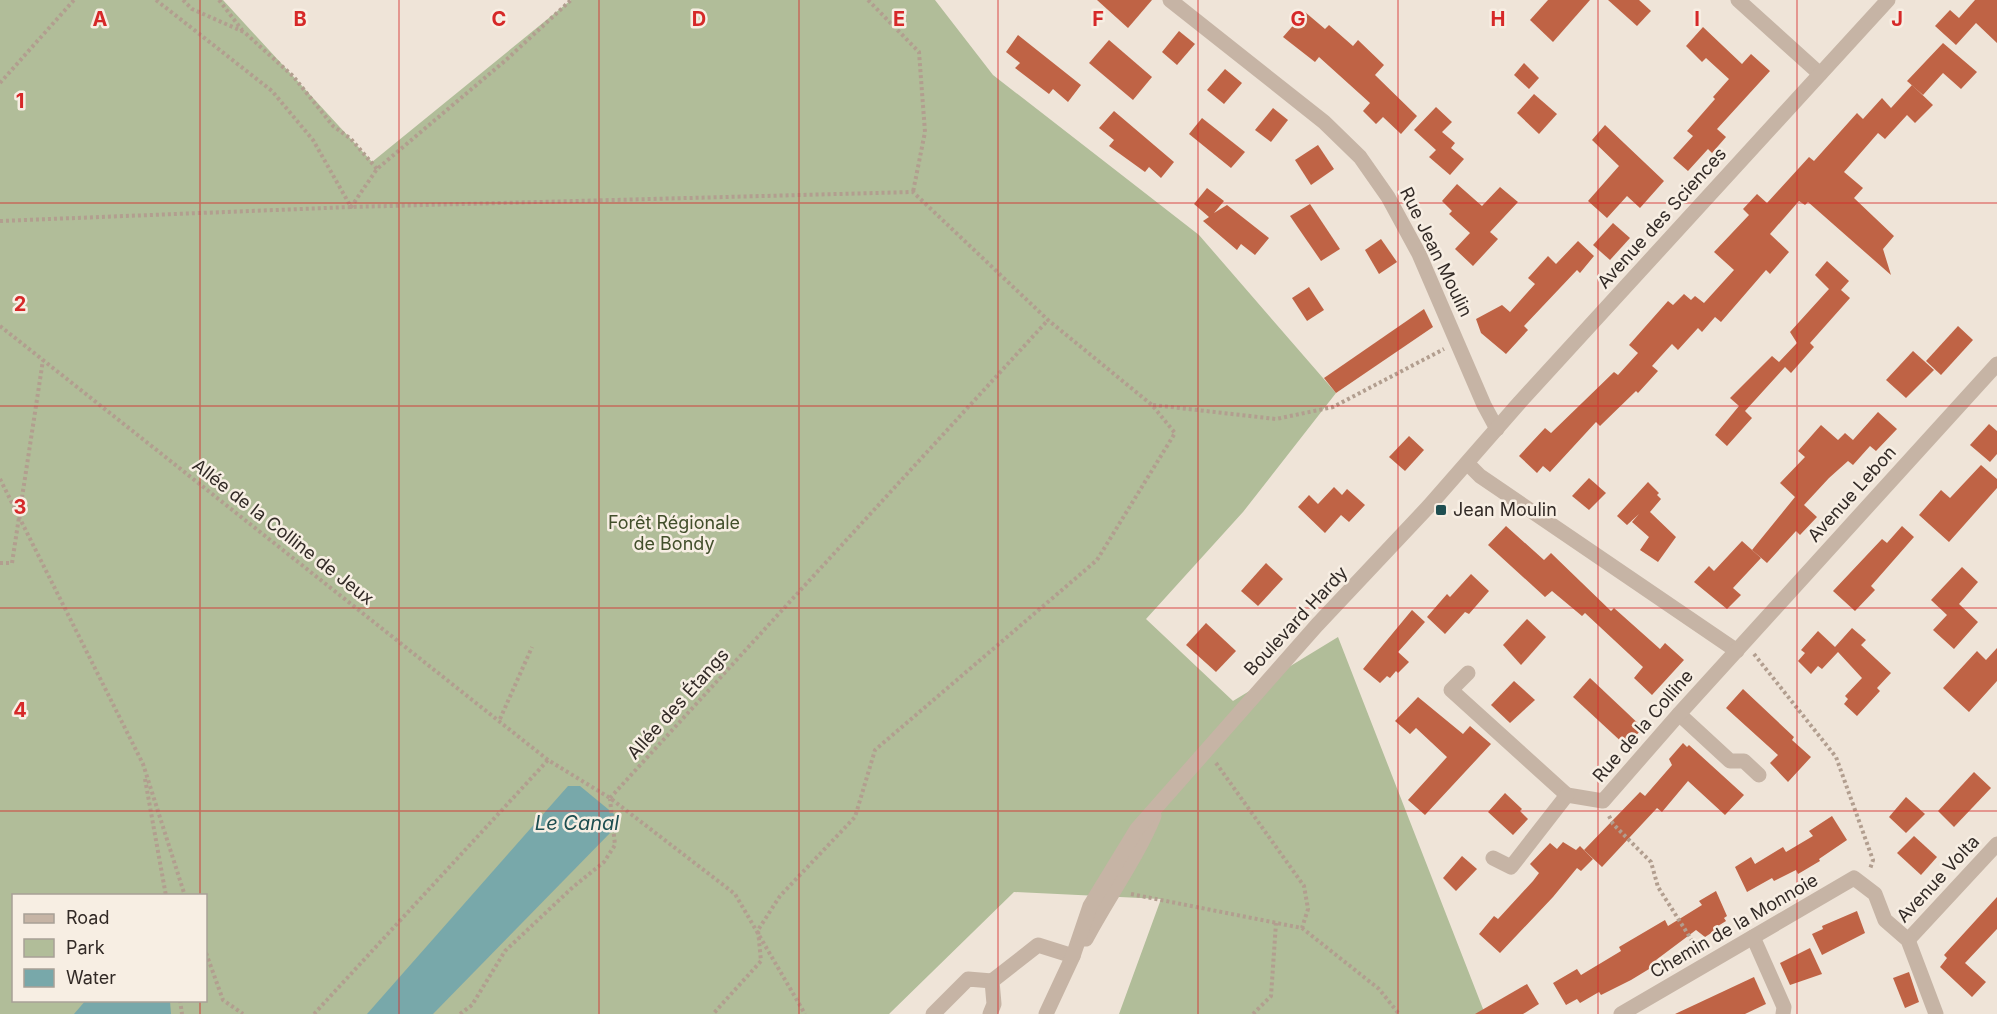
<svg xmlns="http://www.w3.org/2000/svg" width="1997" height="1014" font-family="Inter,sans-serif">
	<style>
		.green { fill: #b1bd99; fill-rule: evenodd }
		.water { fill: #78a8aa }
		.building { fill: #bf6345 }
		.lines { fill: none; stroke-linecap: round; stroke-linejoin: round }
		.path { stroke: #b29e8f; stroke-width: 4; stroke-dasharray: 3 3; stroke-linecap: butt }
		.minor { stroke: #c6b4a5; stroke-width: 15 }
		.grid { fill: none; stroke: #d62828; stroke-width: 1.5; stroke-opacity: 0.55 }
		.poi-dot { fill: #1e4e51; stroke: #f7eee3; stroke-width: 2 }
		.labels { text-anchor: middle; stroke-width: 5; stroke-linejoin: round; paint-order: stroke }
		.street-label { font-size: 18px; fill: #322a26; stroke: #f7eee3 }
		.poi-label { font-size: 18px; fill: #322a26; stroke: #f7eee3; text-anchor: start }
		.park-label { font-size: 18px; fill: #424f2b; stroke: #f7eee3 }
		.water-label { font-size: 20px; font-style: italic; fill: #1e4e51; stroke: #f7eee3 }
		.grid-label { font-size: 20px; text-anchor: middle; font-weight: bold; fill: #d62828; stroke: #f7eee3; stroke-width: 5; stroke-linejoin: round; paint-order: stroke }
	</style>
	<rect width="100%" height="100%" fill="#efe4d8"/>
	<path class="green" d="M0,0H223L372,162L571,0H935L993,75L1199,235L1336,393L1243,512L1146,619L1233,701L1338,637L1485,1014H1119L1161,899L1014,892L889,1014H0ZM14,896H206V1000H14Z"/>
	<g class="water">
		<polygon points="568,786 580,786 614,814 613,830 433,1014 367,1014"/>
		<polygon points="86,1000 170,1001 171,1014 74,1014"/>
	</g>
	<g class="building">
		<polygon points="1097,0 1152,0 1128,28"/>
		<polygon points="1548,0 1590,0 1553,42 1530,20"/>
		<polygon points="1608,0 1639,0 1651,11 1637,26"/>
		<polygon points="1975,0 1997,0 1997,43 1976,23 1956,45 1935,26 1950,10 1959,18"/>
		<polygon points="1305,12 1325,29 1329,25 1353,46 1358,40 1384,65 1375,75 1417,116 1401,134 1383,117 1376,124 1363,111 1370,103 1319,57 1315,62 1283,37"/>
		<polygon points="1703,27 1742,64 1751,54 1770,71 1717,129 1726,137 1712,153 1708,149 1688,171 1673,158 1693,136 1687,131 1715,99 1713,97 1729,79 1706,58 1702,62 1686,46"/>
		<polygon points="1179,31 1195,44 1177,65 1162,52"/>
		<polygon points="1018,35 1081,85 1068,102 1053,89 1049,94 1015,68 1020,63 1006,52"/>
		<polygon points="1109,40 1152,77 1133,100 1089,63"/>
		<polygon points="1943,43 1977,72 1961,89 1943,73 1923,95 1907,81"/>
		<polygon points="1524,63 1539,78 1529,89 1514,75"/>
		<polygon points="1225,69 1242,83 1224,104 1207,90"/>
		<polygon points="1912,85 1933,105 1915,123 1907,115 1885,139 1878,133 1844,172 1863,188 1854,198 1894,236 1883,249 1891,275 1808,202 1805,205 1799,201 1770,234 1789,252 1770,274 1766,270 1721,322 1715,317 1702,332 1698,328 1678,350 1672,344 1652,366 1658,371 1638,393 1636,391 1600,426 1596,422 1550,472 1543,466 1537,473 1519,456 1545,428 1551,433 1614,372 1618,375 1638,353 1629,345 1668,301 1673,305 1684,294 1691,300 1695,296 1704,303 1734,270 1714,252 1749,215 1743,209 1757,194 1767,203 1809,157 1814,161 1857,113 1863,119 1882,98 1891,108"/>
		<polygon points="1534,94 1557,114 1539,134 1517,113"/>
		<polygon points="1436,107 1452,122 1442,132 1455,143 1451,148 1464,159 1450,175 1429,157 1436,150 1414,130"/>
		<polygon points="1273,108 1288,120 1271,142 1255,130"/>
		<polygon points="1114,111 1174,162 1161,178 1149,167 1145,172 1109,146 1114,140 1099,128"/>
		<polygon points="1202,118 1245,152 1231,168 1189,134"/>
		<polygon points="1605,125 1664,181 1640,208 1627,196 1607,218 1588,201 1619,166 1592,140"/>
		<polygon points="1318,145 1334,169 1311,185 1295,160"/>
		<polygon points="1457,184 1482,206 1500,187 1518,202 1490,232 1498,239 1473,266 1455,249 1470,233 1449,214 1452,211 1442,201"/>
		<polygon points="1207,188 1224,201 1214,213 1227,205 1269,238 1255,255 1241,244 1237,250 1203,221 1209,217 1194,204"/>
		<polygon points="1310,204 1340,249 1321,261 1290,216"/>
		<polygon points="1613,223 1630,238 1610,260 1593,245"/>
		<polygon points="1381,239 1397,262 1379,274 1365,250"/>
		<polygon points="1578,241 1594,256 1580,273 1577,270 1524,326 1528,330 1506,354 1481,333 1476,319 1502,305 1510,312 1535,284 1528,278 1548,256 1556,264"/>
		<polygon points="1827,261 1849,281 1841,290 1850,298 1810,343 1814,347 1791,373 1785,367 1745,411 1752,418 1727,446 1715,435 1739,406 1730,398 1772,356 1779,362 1797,343 1790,332 1829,289 1815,275"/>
		<polygon points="1309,287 1324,310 1307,321 1292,298"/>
		<polygon points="1424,309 1433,327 1336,393 1324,378"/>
		<polygon points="1958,326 1973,340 1941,375 1926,361"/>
		<polygon points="1913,351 1934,370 1906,398 1886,380"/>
		<polygon points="1878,412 1897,429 1876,451 1870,446 1853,465 1848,461 1829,478 1804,505 1817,517 1800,535 1796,531 1767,563 1752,550 1795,497 1780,483 1805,457 1798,451 1821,425 1838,440 1845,433 1853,440"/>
		<polygon points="1989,424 1997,431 1997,454 1990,462 1970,445"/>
		<polygon points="1409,436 1424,450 1405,471 1389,457"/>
		<polygon points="1981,465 1997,479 1997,488 1949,542 1919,515 1941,490 1950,498"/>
		<polygon points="1589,478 1606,493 1589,510 1572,496"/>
		<polygon points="1648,482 1659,493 1657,495 1661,499 1650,512 1676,537 1658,562 1640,550 1649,537 1632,522 1639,514 1627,525 1617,516"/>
		<polygon points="1334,487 1342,495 1347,489 1365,505 1349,522 1341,515 1325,533 1298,507 1309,495 1318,504"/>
		<polygon points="1506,526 1544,560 1551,553 1611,611 1614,608 1660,649 1665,643 1684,660 1652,695 1634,678 1643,667 1585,613 1582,616 1552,591 1545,597 1488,545"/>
		<polygon points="1902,526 1914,537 1871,586 1875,590 1855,611 1833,591 1882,539 1887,543"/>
		<polygon points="1742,541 1761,558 1733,588 1741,595 1727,609 1694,582 1709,566 1714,571"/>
		<polygon points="1266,563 1283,579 1258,606 1241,591"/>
		<polygon points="1962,567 1978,582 1959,604 1978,622 1954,649 1933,630 1947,615 1931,600"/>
		<polygon points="1471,574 1489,591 1469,614 1465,612 1445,634 1427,617 1447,594 1450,597"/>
		<polygon points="1412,610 1425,622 1398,652 1409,662 1398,673 1396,671 1390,678 1387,676 1380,683 1363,669"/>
		<polygon points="1527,619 1546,637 1521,665 1503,645"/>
		<polygon points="1206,623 1236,651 1216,672 1186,645"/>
		<polygon points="1852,628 1866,640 1861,645 1891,673 1877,688 1880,691 1857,716 1844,704 1848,699 1845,696 1862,678 1838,652 1822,669 1818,666 1811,674 1798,661 1805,653 1801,650 1818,631 1835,647"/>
		<polygon points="1997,648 1997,681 1969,712 1943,688 1977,651 1986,660"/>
		<polygon points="1590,678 1643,728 1626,746 1573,697"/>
		<polygon points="1514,681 1535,700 1510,723 1491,705"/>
		<polygon points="1743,689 1794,737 1792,740 1811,757 1788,782 1770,763 1778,755 1726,708"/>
		<polygon points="1418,697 1463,734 1470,726 1491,744 1425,815 1408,800 1447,757 1416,728 1410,734 1395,721"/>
		<polygon points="1683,743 1687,747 1689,745 1744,795 1725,815 1688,781 1662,812 1657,808 1602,867 1584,850 1640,792 1645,796 1672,765 1669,759"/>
		<polygon points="1974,772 1991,788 1954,827 1938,811"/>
		<polygon points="1505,793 1522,809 1520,811 1528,819 1513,835 1488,812"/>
		<polygon points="1906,797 1925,814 1906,833 1889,817"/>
		<polygon points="1832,816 1847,840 1819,859 1820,861 1798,874 1796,870 1774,881 1772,878 1747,892 1735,867 1751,857 1755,864 1783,847 1786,852 1813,836 1809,831"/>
		<polygon points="1914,836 1937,857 1921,875 1897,853"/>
		<polygon points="1563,842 1576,850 1580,846 1593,859 1581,871 1577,868 1553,897 1500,953 1479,934 1494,916 1498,919 1533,881 1539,873 1530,864 1550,843 1557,849"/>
		<polygon points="1462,856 1477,869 1456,891 1443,878"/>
		<polygon points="1716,891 1727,916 1724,918 1726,921 1718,926 1719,928 1705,937 1696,930 1656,960 1659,963 1631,980 1601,995 1599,992 1580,1003 1577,999 1566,1005 1553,983 1577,969 1581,975 1621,951 1619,947 1665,920 1668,926 1702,905 1699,901"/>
		<polygon points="1997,897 1997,929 1965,963 1986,982 1972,997 1940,967 1947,958 1944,955"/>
		<polygon points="1857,911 1865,933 1822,955 1812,934 1823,929 1822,926"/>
		<polygon points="1810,948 1822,974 1790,985 1780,963"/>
		<polygon points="1909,972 1919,1002 1905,1008 1893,978"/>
		<polygon points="1754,977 1766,1004 1745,1014 1675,1014"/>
		<polygon points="1527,984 1539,1004 1523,1014 1475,1014"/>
	</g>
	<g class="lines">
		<g class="path">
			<polyline points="156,0 272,91 313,140 351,207 377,169 506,60 571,0"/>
			<polyline points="183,0 192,9 244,32 293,76 333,126 351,139 377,169"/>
			<polyline points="219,0 242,30"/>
			<polyline points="868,0 919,52 925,132 913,192"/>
			<polyline points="0,83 74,0"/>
			<polyline points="0,221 351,207 913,192 1048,320 1152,405 1175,433 1097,560 875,750 855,817 780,896 758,930 761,961 713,1014"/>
			<polyline points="0,326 548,760 610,798 735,894 805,1014"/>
			<polyline points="1153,405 1276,419 1333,407 1444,349"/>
			<polyline points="0,479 143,764 185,896"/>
			<polyline points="0,563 12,563 43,360"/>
			<polyline points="1754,654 1836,757 1873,860 1870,869"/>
			<polyline points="500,719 532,647"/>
			<polyline points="1216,763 1304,886 1308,909 1302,928"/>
			<polyline points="145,779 166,896"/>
			<polyline points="610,798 1048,320"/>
			<polyline points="1609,816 1613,824 1651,862 1658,887 1698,950"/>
			<polyline points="1131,894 1302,928 1379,989 1399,1014"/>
			<polyline points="206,953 223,1000 243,1014"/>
			<polyline points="180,1000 182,1014"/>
			<polyline points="314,1014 548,760"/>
			<polyline points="460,1014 472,1005 505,951 573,887 604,862 615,845 610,799"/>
			<polyline points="1253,1014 1271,996 1276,923"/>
		</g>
		<g class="minor">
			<polyline points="1170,0 1324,122 1360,157 1388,197 1419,254 1484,405 1497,429"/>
			<polyline points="1738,0 1820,74"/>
			<polyline points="1468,464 1480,476 1737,651"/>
			<polyline points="1468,673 1451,690 1567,795"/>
			<polyline points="1679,714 1730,761 1744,761 1759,775"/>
			<polyline points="1567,795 1603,801 1679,714 1997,364"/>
			<polyline points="1493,858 1511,867 1567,795"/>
			<polyline points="1753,937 1784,1007 1783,1014"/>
			<path d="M1086,939C1107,899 1138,856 1154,816"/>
			<polyline points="1908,940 1997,844"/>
			<polyline points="933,1014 968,979 992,981 1038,945 1073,956"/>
			<polyline points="990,1014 994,1004 992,981"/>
			<polyline points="1046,1014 1073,956 1090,906 1137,829 1317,625 1429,506 1520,402 1888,0"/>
			<polyline points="1621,1014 1854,878 1875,894 1885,920 1908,940 1936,1014"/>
		</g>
	</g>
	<path class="grid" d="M200,0V896M399,0V1014M599,0V1014M799,0V1014M998,0V1014M1198,0V1014M1398,0V1014M1598,0V1014M1797,0V1014M0,203H1997M0,406H1997M0,608H1997M0,811H1997M200,1000V1014"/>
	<rect class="poi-dot" x="1435" y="504" width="12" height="12" rx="3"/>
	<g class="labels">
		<g class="street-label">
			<text transform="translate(1662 218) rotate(-48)" y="6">Avenue des Sciences</text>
			<text transform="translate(1436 252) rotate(64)" y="6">Rue Jean Moulin</text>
			<text transform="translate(1852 494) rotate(-48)" y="6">Avenue Lebon</text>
			<text transform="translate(283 532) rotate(38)" y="6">Allée de la Colline de Jeux</text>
			<text transform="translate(1296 621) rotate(-47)" y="6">Boulevard Hardy</text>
			<text transform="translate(678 704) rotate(-48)" y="6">Allée des Étangs</text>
			<text transform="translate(1643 726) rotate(-49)" y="6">Rue de la Colline</text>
			<text transform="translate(1938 879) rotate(-47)" y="6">Avenue Volta</text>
			<text transform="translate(1734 926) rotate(-30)" y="6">Chemin de la Monnoie</text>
		</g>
		<g class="poi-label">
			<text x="1453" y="516">Jean Moulin</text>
		</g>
		<g class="park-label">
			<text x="674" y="529">Forêt Régionale<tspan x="674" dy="21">de Bondy</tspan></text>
		</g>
		<g class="water-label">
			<text x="577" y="830">Le Canal</text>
		</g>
	</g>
	<g class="grid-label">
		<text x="100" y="26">A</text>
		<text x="300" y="26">B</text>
		<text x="499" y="26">C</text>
		<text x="699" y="26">D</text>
		<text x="899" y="26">E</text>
		<text x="1098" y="26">F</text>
		<text x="1298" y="26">G</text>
		<text x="1498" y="26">H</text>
		<text x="1697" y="26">I</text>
		<text x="1897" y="26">J</text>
		<text x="20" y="108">1</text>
		<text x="20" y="311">2</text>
		<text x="20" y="514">3</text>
		<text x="20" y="717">4</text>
	</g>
	<rect x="12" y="894" width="195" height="108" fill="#f7eee3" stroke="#a8a097" stroke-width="1.5"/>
	<rect x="24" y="914" width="30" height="9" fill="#c6b4a5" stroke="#a8a097" stroke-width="1.5"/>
	<text x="66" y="924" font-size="18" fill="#322a26">Road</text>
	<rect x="24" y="939" width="30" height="18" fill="#b1bd99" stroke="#a8a097" stroke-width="1.5"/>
	<text x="66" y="954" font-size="18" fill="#322a26">Park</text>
	<rect x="24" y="969" width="30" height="18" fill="#78a8aa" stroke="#a8a097" stroke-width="1.5"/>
	<text x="66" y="984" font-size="18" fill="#322a26">Water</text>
</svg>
